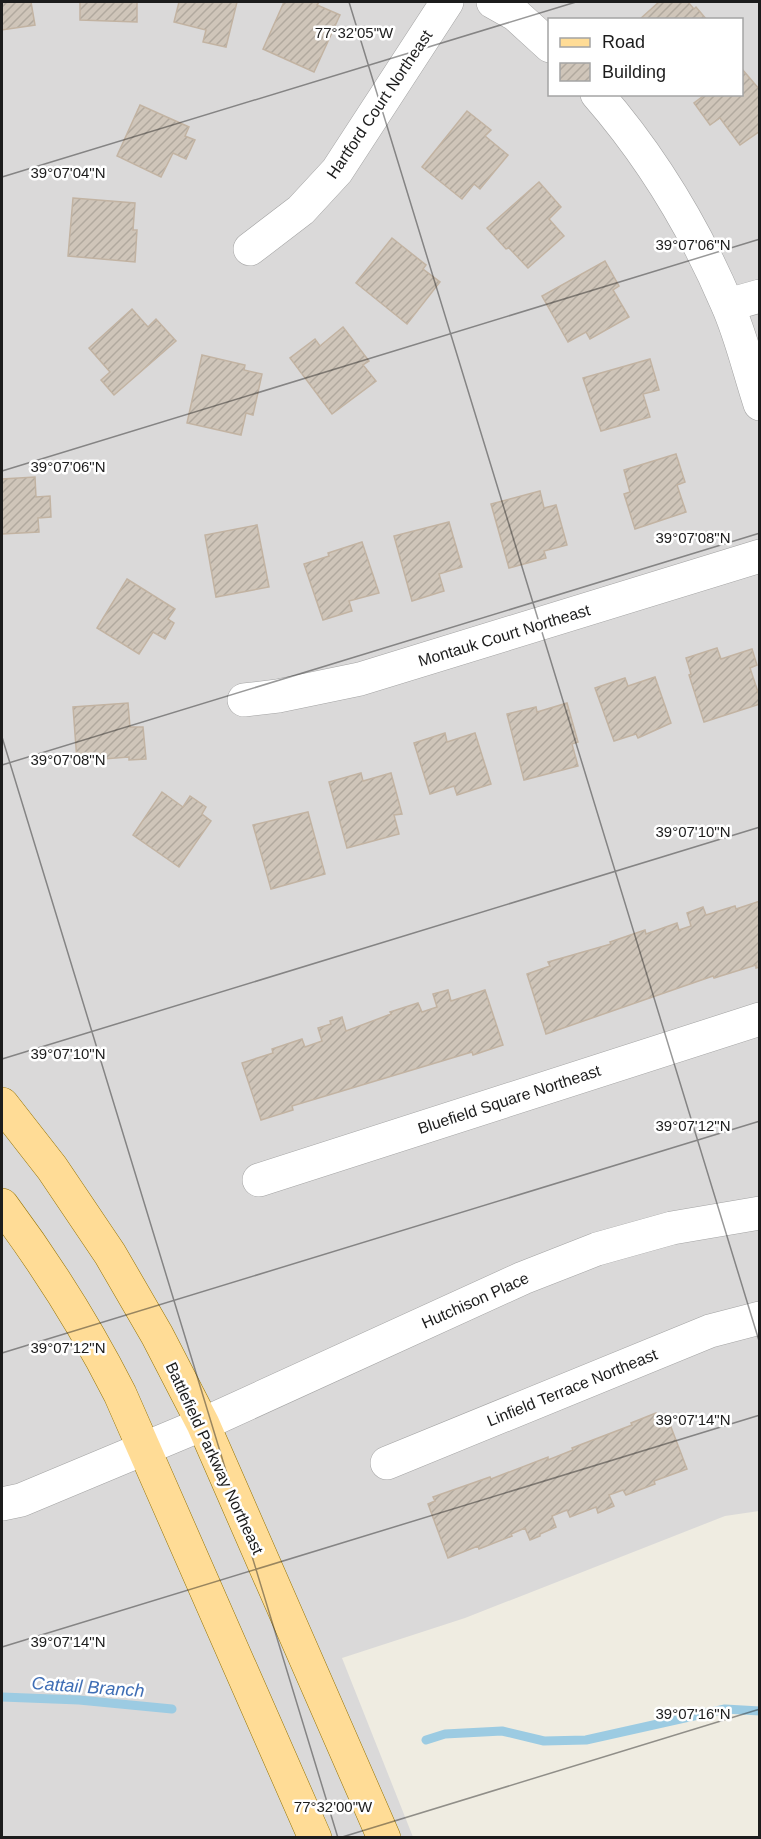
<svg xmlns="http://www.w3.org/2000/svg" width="761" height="1839" font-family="Helvetica,sans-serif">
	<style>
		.residential { fill: #dad9d9; fill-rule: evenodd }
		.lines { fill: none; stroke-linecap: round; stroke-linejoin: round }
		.stream { stroke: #9ccbe2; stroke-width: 9 }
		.building { fill: url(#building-hatch); stroke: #c2b3a2; stroke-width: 1.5 }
		.minor-casing { stroke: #a3a3a3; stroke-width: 34 }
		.major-casing { stroke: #957300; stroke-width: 34 }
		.minor { stroke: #fff; stroke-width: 33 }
		.major { stroke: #ffdc96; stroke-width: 33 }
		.ticks { fill: none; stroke: #1c1c1c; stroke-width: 1.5; stroke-opacity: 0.45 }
		.labels { text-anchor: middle; stroke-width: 5; stroke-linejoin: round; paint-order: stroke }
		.street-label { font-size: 16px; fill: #1c1c1c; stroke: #fff }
		.water-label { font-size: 18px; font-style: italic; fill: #3f6eb5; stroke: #fff }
		.ticks-label { font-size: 15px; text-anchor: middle; fill: #1c1c1c; stroke: #fff; stroke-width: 5; stroke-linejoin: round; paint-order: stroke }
	</style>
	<defs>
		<pattern id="building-hatch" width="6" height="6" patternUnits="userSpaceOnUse" patternTransform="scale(1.5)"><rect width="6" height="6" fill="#cfc5b9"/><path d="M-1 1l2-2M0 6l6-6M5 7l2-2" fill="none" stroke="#b1a99e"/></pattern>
	</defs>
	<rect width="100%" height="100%" fill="#efece1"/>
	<path class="residential" d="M2,2H759V1511L725,1516L465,1618L342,1658L413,1837L2,1838ZM550,20H742V94H550Z"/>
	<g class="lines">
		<g class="stream">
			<polyline points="2,1697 79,1700 172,1709"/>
			<polyline points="426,1740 445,1734 502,1731 544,1741 586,1740 725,1709 760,1711"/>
		</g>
	</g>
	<g class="building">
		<polygon points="2,2 31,2 35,25 2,30"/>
		<polygon points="80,2 137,2 137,22 80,20"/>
		<polygon points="179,2 237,2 226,47 203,42 206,30 174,22"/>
		<polygon points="284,2 319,2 317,5 340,15 314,72 263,49"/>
		<polygon points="659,2 688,2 694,9 696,7 707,20 639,20"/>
		<polygon points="742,69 760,90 760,131 740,145 720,118 710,125 694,103 706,94 742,94"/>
		<polygon points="140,105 189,127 185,136 195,140 186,159 173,153 161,177 117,156"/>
		<polygon points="467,111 491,130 485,136 508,155 480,189 474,184 462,199 422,167"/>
		<polygon points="539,182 561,207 549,219 564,236 528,268 509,248 506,249 487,228"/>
		<polygon points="73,198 135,203 133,230 137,230 135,262 68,256"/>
		<polygon points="392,238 426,265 423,269 440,282 407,324 356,283"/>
		<polygon points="605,261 619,286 613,290 629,317 590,339 586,332 568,342 542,296"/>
		<polygon points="132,309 148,327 156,319 176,341 114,395 101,380 110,372 89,348"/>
		<polygon points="343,327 369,361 363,365 376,381 332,414 290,358 315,339 320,346"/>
		<polygon points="202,355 245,365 244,370 262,374 253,415 246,413 241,435 187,423"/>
		<polygon points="650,359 659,390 643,394 650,417 601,431 583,378"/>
		<polygon points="676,454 685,482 677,485 686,512 635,529 624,494 630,492 624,470"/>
		<polygon points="35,477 36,497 50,496 51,517 38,518 39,532 2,534 2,479"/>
		<polygon points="540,491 544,508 556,505 567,545 544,551 546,558 509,568 491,504"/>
		<polygon points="449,522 462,567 439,574 444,591 412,601 394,536"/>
		<polygon points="257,525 269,587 216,597 205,535"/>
		<polygon points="362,542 379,593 349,601 352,611 323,620 304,564 329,556 328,553"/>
		<polygon points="127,579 175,609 168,619 174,623 165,639 153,632 139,654 97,628"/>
		<polygon points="717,648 721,659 752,649 757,665 750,668 760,698 760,704 704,722 689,675 691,674 686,658"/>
		<polygon points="655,677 671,723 638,738 636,734 614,741 595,688 625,678 628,686"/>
		<polygon points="128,703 130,727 143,727 146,759 129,760 129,757 77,761 73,707"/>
		<polygon points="567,703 578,742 572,744 578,766 524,780 507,714 536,707 537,712"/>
		<polygon points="445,733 447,742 475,733 491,784 457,795 454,786 430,794 414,743"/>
		<polygon points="361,773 363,781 391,773 402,814 394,815 399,834 347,848 329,782"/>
		<polygon points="162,792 183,807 190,796 206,807 202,814 211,821 179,867 133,835"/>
		<polygon points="308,812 325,874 271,889 253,825"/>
		<polygon points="760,901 760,967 756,968 756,965 714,978 713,976 546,1034 527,974 550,966 548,962 611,944 610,942 645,930 646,934 677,923 679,930 691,926 687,913 703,907 706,915 735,906 736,909"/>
		<polygon points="448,990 451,1001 485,990 503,1045 473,1055 472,1052 292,1106 293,1110 261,1120 242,1063 273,1053 272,1049 302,1039 305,1047 322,1041 318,1028 331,1024 330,1021 342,1017 346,1031 391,1014 390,1012 418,1003 422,1012 437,1007 433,994"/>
		<polygon points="656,1413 658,1417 666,1414 687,1469 654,1481 655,1484 626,1495 623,1490 609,1495 614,1506 598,1513 596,1507 570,1517 567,1510 552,1516 556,1527 540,1534 540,1536 530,1540 525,1528 511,1534 512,1536 479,1549 478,1546 448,1558 428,1504 435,1501 433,1497 490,1477 491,1479 548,1457 548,1460 573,1450 572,1448 632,1425 631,1423"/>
	</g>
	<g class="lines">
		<g class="minor-casing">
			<g id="minor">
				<polyline points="493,2 516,15 550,46"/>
				<path d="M597,94C651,156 695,229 727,304C741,335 749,371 760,404"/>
				<polyline points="250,249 301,210 337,171 447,2"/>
				<polyline points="728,305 760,296"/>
				<polyline points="244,700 278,696 360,679 760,556"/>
				<polyline points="259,1180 760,1019"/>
				<polyline points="387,1463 710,1331 760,1318"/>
				<polyline points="2,1504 21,1500 203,1424 523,1278 597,1249 672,1228 760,1213"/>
			</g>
		</g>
		<g class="major-casing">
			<g id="major">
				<polyline points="2,1104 52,1168 110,1254 157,1335 203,1424 384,1838"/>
				<path d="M2,1205C46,1264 86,1327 120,1394L315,1838"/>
			</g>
		</g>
		<use href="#minor" class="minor"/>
		<use href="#major" class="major"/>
	</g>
	<path class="ticks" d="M349,2L760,1344M2,177L576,2M2,471L760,239M2,737L338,1838M2,765L760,533M2,1059L760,827M2,1353L760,1121M2,1647L760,1415M339,1838L760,1709"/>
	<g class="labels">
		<g class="street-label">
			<text transform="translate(379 104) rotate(-56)" y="6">Hartford Court Northeast</text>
			<text transform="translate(504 635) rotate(-17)" y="6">Montauk Court Northeast</text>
			<text transform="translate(509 1099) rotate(-18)" y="6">Bluefield Square Northeast</text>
			<text transform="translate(475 1300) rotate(-24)" y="6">Hutchison Place</text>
			<text transform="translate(572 1387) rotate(-22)" y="6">Linfield Terrace Northeast</text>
			<text transform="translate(215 1458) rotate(65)" y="6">Battlefield Parkway Northeast</text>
		</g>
		<g class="water-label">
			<text transform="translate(88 1687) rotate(4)" y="6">Cattail Branch</text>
		</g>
	</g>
	<g class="ticks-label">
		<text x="354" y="38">77°32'05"W</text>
		<text x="68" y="178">39°07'04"N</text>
		<text x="693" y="250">39°07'06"N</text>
		<text x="68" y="472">39°07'06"N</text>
		<text x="693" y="543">39°07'08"N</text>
		<text x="68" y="765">39°07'08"N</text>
		<text x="693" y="837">39°07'10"N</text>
		<text x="68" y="1059">39°07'10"N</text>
		<text x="693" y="1131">39°07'12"N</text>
		<text x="68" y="1353">39°07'12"N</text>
		<text x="693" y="1425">39°07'14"N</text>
		<text x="68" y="1647">39°07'14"N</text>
		<text x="693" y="1719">39°07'16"N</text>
		<text x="333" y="1812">77°32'00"W</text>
	</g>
	<rect width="761" height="1839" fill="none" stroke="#1c1c1c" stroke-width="6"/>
	<rect x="548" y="18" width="195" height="78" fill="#ffffff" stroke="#a4a4a4" stroke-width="1.5"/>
	<rect x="560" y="38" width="30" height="9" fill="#ffdc96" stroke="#a4a4a4" stroke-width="1.5"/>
	<text x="602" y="48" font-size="18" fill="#1c1c1c">Road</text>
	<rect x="560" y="63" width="30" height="18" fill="url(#building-hatch)" stroke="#a4a4a4" stroke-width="1.5"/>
	<text x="602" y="78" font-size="18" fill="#1c1c1c">Building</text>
</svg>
